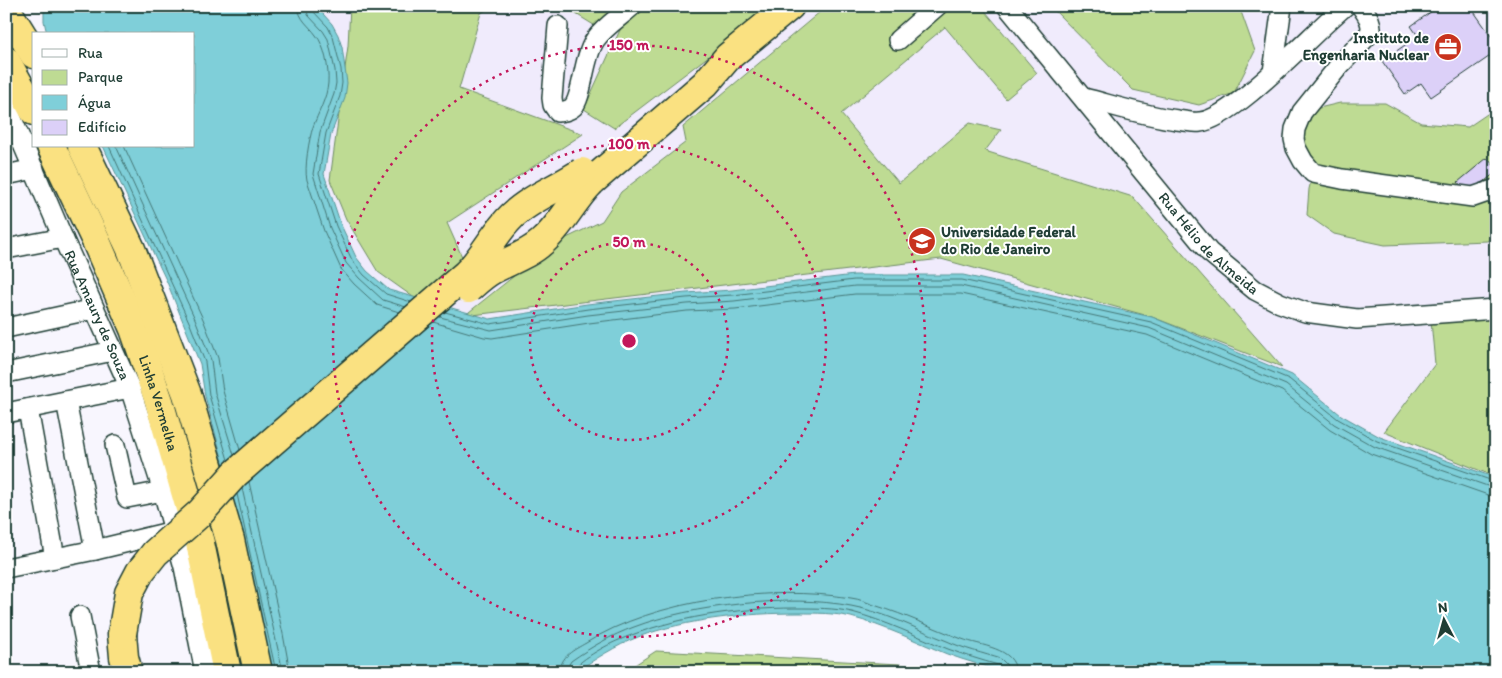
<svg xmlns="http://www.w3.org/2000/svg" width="1502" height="678" font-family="Itim,sans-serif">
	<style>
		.built { fill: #f0ebfc }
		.green { fill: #bedb93; stroke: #6e8c64 }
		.water { fill: #7fcfd9; stroke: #599597 }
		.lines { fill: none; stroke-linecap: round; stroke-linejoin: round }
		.shore { stroke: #457776; stroke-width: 1 }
		.building { fill: #dcd0f8; stroke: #1f3d34 }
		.minor-casing { stroke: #1f3d34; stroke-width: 22 }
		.highway-casing { stroke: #1f3d34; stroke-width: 31 }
		.minor { stroke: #fff; stroke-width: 19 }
		.highway { stroke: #fae181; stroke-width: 28 }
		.highway-bridge-casing { stroke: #1f3d34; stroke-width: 31; stroke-linecap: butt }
		.highway-bridge { stroke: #fae181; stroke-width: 28 }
		.ring { fill: none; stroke: #c2185b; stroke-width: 2.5; stroke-dasharray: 2.5 5 }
		.labels { text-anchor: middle; stroke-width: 4; stroke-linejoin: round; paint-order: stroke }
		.poi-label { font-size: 15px; font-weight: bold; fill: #1f3d34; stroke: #fff; text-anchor: end }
		.street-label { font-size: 15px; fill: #1f3d34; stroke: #fff }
		.centre { fill: #c2185b; stroke: #fff; stroke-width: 2.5 }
		.ring-label { font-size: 15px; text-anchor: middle; font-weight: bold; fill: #c2185b; stroke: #fff; stroke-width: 4; stroke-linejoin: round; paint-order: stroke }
	</style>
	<rect width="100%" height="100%" fill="#f8f6fe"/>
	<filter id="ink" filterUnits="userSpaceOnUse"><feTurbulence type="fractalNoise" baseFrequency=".02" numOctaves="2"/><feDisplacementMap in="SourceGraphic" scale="10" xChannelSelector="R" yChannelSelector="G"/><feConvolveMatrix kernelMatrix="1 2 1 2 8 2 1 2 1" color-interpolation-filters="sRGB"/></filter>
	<g filter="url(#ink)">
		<polygon class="built" points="316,6 1496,6 1496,478 1380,437 1341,415 1292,375 1152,317 963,275 686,293 587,304 490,319 389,290 367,271 356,258 341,225 324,174 331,134 345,98 346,68 338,35"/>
		<g class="green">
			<polygon points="350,6 493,6 481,13 459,89 583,134 447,223 463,259 423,304 378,272 346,219 330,180 348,46"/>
			<polygon points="563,6 769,6 718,49 614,128 584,109 630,8 597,27"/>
			<polygon points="827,6 981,6 1037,73 1006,99 945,27 841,114 899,183 970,123 1001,130 985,151 1133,197 1282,367 1152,317 941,259 464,316 554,244 602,221 621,192 686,142 683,127"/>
			<polygon points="1050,6 1239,6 1255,51 1234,93 1199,105 1133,90"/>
			<polygon points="1340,103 1385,103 1421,123 1468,127 1496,108 1496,236 1487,241 1385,245 1334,234 1307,215 1309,189 1313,173 1295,129 1302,112"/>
			<polygon points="1496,315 1496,477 1384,432 1435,364 1431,321"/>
			<polygon points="656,651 899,664 936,672 624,672"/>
		</g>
		<path class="water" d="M44,6H316L332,24L338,35L342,47L347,83L345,98L331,134L324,174L341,225L356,257L367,271L389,290L490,319L587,304L686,293L732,290L854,275H963L1152,317L1292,375L1341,415L1380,437L1496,478V672H1005C985,666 966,661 947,654C915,641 885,626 851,617C835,613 816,613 799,613C746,613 687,619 638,637C615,646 596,659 575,672H272L236,509L205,396L200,364L167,282L103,146H194V34H47L44,21Z"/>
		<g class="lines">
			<g class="shore">
				<path d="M298,6C299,20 309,25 316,35C325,46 329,69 328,83C327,98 318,113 313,127C309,139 304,168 307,180L324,231L341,269L354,284L377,305L399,312"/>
				<polyline points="306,6 308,15 323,31 328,39 335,70 336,83 334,94 320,132 313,174 330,228 346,263 359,278 383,300 406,307"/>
				<polyline points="312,6 313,11 328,27 333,37 341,69 342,83 340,96 326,133 319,174 336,226 352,260 364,275 386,294 411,302"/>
				<polyline points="109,146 190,324 205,362 209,395 228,460"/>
				<polyline points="116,146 196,321 211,360 215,393 234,455"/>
				<polyline points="124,146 203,319 218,358 223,391 240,450"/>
				<polyline points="445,312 490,324 588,309 686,298 733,295 854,280 962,280 1151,322 1289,379 1338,419 1377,441 1496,482"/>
				<polyline points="440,317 491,330 588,315 687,304 734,301 855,286 961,286 1149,328 1286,385 1334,424 1375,447 1496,489"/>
				<polyline points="433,322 484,337 492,338 589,323 687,311 735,309 855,294 961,294 1147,335 1282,391 1330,430 1371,454 1488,495 1496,496"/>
				<polyline points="249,482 283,634 290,672"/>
				<polyline points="242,488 283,672"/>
				<polyline points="237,494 276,672"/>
				<path d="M560,672C560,656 574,650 586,643C655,599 771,585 851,598C860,599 868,603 877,606C906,615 933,628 962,639C980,646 1015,647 1016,672"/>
				<path d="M567,672L568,666L571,661C591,647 612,635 634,627C691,605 791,594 851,606C885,612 916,629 947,641C964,649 983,653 1001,659L1006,664L1008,672"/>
				<path d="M573,672C574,662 609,644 619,640C674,617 736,608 796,608C814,608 835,608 852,612C886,621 916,636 948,649C964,655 981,660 998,665L1001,668L1002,672"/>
			</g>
		</g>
		<g class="building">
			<polygon points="1439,6 1470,6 1496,43 1496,52 1431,97 1421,83 1405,94 1382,61 1418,36 1411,26"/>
			<polygon points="1487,158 1496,168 1496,172 1468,195 1458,182"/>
		</g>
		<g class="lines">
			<g class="minor-casing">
				<g id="minor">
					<path id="s1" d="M1007,6L1209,252L1255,290L1280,303L1305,312L1357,319L1496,309"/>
					<path d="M1361,6C1367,15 1372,21 1371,32L1339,66L1302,112L1295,129L1294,139L1296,148L1303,161L1313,173L1342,179L1473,197L1496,189"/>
					<path d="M558,26L552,98L553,105L558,112C564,111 569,111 573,107C583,96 583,58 595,40C604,27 620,17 632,6"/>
					<polyline points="898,40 937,6"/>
					<polyline points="1273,72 1282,6"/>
					<path d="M1084,98C1115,106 1146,116 1177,120C1185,121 1193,123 1200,122C1234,119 1314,31 1345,6"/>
					<path id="s2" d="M6,105L63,238L130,388L163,491L184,567L205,672"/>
					<polyline points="6,175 34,169"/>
					<polyline points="6,249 63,238"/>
					<polyline points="6,328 94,309"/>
					<polyline points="6,373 113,351"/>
					<polyline points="66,401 95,550"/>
					<polyline points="28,409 55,558"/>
					<polyline points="6,413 130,388"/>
					<polyline points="115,445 127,498 163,491"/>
					<polyline points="6,568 95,550 174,531"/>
					<polyline points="80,616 91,672"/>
				</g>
			</g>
			<g class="highway-casing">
				<g id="highway">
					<polyline points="6,9 34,54"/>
					<polyline points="6,61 34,111"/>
					<path id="s3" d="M51,146L96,241L134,329L159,401L200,543L227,672"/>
					<polyline points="82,146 131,249 187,394 230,540 258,672"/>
					<polyline points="591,182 705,84 728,57 790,6"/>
					<polyline points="122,634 124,657 128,672"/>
				</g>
			</g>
			<use href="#minor" class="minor"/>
			<use href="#highway" class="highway"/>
			<g class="highway-bridge-casing">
				<g id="highway-bridge">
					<path d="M468,289C475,283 483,275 492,270C508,261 528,255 542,242C562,225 572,201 591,182"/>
					<path d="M122,634L129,593L140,572L155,553L200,513L235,474L466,274C484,257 494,233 512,216C532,197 559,188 582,172"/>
				</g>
			</g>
			<use href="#highway-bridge" class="highway-bridge"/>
		</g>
	</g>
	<g class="ring">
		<circle cx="629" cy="341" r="99"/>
		<circle cx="629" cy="341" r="197"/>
		<circle cx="629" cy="341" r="296"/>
	</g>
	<defs>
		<g id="office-disc" transform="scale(1.4375)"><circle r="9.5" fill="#c8321e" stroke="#fff"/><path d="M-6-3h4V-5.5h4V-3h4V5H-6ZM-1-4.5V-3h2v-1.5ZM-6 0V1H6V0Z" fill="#fff"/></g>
		<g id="university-disc" transform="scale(1.4375)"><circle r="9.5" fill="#c8321e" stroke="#fff"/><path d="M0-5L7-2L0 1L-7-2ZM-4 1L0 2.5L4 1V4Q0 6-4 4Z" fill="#fff"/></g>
	</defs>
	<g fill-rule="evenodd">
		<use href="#office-disc" x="1448" y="47"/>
		<use href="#university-disc" x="922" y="241"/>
	</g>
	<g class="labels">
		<g class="poi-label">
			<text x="1429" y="43">Instituto de<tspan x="1429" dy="17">Engenharia Nuclear</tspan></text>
			<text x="941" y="237" text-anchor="start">Universidade Federal<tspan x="941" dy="17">do Rio de Janeiro</tspan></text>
		</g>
		<g class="street-label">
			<text dy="5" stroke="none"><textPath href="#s1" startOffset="312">Rua Hélio de Almeida</textPath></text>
			<text dy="5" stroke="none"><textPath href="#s2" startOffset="229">Rua Amaury de Souza</textPath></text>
			<text dy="5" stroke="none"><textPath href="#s3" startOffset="279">Linha Vermelha</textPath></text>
		</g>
	</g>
	<circle cx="629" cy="341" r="8" class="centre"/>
	<g class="ring-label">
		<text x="629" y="50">150 m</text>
		<text x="629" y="149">100 m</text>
		<text x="629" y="247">50 m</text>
	</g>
	<rect width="1502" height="678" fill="none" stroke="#fff" stroke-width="25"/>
	<rect x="12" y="12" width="1477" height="653" fill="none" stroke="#1f3d34" stroke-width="2" filter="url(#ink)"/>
	<rect x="32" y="32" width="162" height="115" fill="#ffffff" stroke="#a5b1ae"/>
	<rect x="42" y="49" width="25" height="8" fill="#ffffff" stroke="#a5b1ae"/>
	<text x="78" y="58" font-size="15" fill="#1f3d34">Rua</text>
	<rect x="42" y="70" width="25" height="15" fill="#bedb93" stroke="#a5b1ae"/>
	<text x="78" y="82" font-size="15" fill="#1f3d34">Parque</text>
	<rect x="42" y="95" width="25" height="15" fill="#7fcfd9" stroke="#a5b1ae"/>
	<text x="78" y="108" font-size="15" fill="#1f3d34">Água</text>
	<rect x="42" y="120" width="25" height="15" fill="#dcd0f8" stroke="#a5b1ae"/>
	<text x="78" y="132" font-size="15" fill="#1f3d34">Edifício</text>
	<g transform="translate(1444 620) rotate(354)" stroke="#ffffff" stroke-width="4" paint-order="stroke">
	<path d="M0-4L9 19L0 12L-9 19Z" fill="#1f3d34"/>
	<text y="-8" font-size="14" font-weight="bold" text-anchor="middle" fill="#1f3d34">N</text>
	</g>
</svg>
